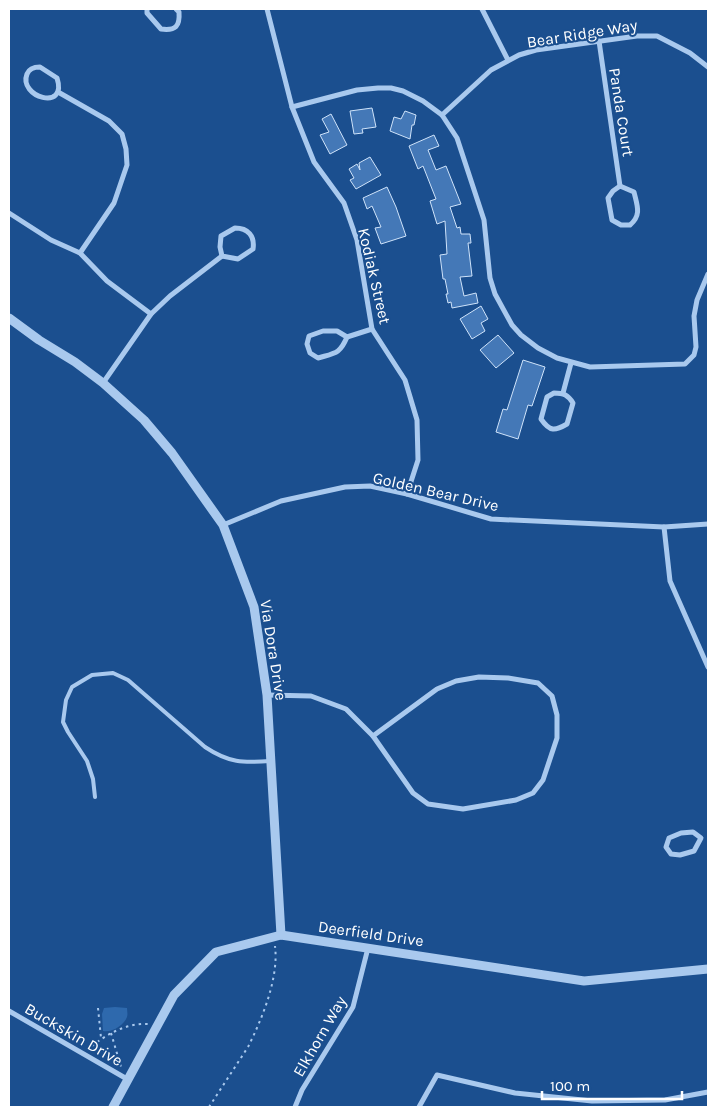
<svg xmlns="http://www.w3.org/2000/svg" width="717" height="1116" font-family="Karla,sans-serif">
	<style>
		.green { fill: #2e69ad }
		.building { fill: #4478b7; stroke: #cfe3fa }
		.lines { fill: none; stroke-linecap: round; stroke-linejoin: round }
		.path { stroke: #a9c9ee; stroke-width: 2; stroke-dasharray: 2.5 4; stroke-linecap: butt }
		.service { stroke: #a9c9ee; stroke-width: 4 }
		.minor { stroke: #a9c9ee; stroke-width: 5 }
		.tertiary { stroke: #a9c9ee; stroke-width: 9 }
		.labels { text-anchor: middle; stroke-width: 4; stroke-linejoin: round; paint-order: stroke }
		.street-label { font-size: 16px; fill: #fff; stroke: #1b4f8f }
	</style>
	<rect width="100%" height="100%" fill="#1b4f8f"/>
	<path class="green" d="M115,1007L127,1008C127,1011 128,1014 127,1017C124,1025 112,1033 103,1031L102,1014L104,1008Z"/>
	<g class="building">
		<polygon points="372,108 376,127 362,129 363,133 354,134 350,111"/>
		<polygon points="405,111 416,115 414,125 412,125 410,139 390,131 394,117 401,119"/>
		<polygon points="331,114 347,145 330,154 320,135 329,132 322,119"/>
		<polygon points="434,135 439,146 428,150 436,170 446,166 461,204 450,207 457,228 460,227 461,234 470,234 471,243 468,243 472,276 460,277 464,296 476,293 478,303 452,308 451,302 448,303 446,294 448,294 445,279 443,279 440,255 447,254 445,221 437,224 430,201 436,199 423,166 418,169 409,146"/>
		<polygon points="370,157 381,175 356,189 350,180 354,178 349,169 357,164 360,170 359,163"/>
		<polygon points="387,187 396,207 406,236 381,244 375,228 381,227 372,206 367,209 363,198"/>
		<polygon points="481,306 488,319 481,323 485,331 472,339 460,319"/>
		<polygon points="498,335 514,353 496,368 480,350"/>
		<polygon points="523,360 545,367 532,406 528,405 518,439 496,432 503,409 507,410"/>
	</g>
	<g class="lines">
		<g class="path">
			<polyline points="98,1008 101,1038"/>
			<polyline points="111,1033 121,1067"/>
			<path d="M87,1050C105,1035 125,1023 148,1024"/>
			<path d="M209,1107L248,1047C262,1019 279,978 275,946"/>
		</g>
		<path class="service" d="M95,797L93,779L87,761L68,732L63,722L66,700L72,687L92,675L113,673L128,680L205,747C229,763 243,763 270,761"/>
		<g class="minor">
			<path d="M147,9V13L161,29C176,31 180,26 179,12L176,9"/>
			<polyline points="267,9 292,107 314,162 344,203 357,240 372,329 405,380 417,420 418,460 407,494"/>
			<polyline points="482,9 508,60"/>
			<polyline points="599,41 620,186"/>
			<path d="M40,67L57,78C68,112 18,97 27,74C29,69 34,67 40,67Z"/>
			<polyline points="58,92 109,121 122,134 126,149 127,165 114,203 80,253"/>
			<polyline points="292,107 357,90 378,88 391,88 403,91 423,101 442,115 457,138 484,220 490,278 495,294 512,325 521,335 538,348 557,358 590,367 685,364 694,355 696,347 694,316 697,300 708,274"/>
			<polyline points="442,115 491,70 519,55 536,50 637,36 657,36 690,53 708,67"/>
			<path d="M620,186L634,192C637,205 642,215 630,225H621L612,220L608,198L613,191Z"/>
			<polyline points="9,213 51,240 80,253 107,281 151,314"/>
			<path d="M235,228C248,228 255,236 253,249L238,259L222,256L220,247L221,236Z"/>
			<path d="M323,331H337L347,337C340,354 335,353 318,358L310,353L307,344L309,336Z"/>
			<polyline points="347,337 372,329"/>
			<polyline points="103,383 151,314 170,296 222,256"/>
			<path d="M554,393C564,393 568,395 573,403L567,424C555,431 550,432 541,419L547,397Z"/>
			<polyline points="563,393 571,363"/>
			<polyline points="223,525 281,501 345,487 370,486 407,494 491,519 664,527 708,524"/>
			<polyline points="664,527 670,581 708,667"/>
			<polygon points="479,677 508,678 538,683 552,696 557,715 557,738 543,780 533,793 516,800 463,809 428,804 413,793 373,736 437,689 456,681"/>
			<polyline points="267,695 311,696 346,709 373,736"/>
			<polygon points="693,832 701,838 694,851 680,855 671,854 666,847 669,838 681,833"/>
			<polyline points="9,1011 127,1079"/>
			<polyline points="295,1107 302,1090 353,1007 368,948"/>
			<polyline points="419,1107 437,1075 515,1093 592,1101 665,1100 708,1092"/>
		</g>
		<g class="tertiary">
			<polyline points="9,318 39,340 75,362 103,383 144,420 172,453 223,525 254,607 267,695 281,935"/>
			<polyline points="113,1107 174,995 216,952 281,935 584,981 708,969"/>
		</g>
	</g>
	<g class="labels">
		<g class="street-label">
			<text transform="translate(582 33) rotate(-9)" y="6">Bear Ridge Way</text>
			<text transform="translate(622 112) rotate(81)" y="6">Panda Court</text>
			<text transform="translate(375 276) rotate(77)" y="6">Kodiak Street</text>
			<text transform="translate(436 491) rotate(13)" y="6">Golden Bear Drive</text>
			<text transform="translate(274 650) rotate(81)" y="6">Via Dora Drive</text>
			<text transform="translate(371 933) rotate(8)" y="6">Deerfield Drive</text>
			<text transform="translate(74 1034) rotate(30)" y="6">Buckskin Drive</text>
			<text transform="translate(319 1036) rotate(-60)" y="6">Elkhorn Way</text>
		</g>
	</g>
	<rect width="717" height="1116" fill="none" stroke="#ffffff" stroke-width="20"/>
	<path d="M542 1091v8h140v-8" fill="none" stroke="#ffffff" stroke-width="2.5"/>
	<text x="550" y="1091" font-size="15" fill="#ffffff" stroke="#1b4f8f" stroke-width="4" paint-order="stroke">100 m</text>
</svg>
